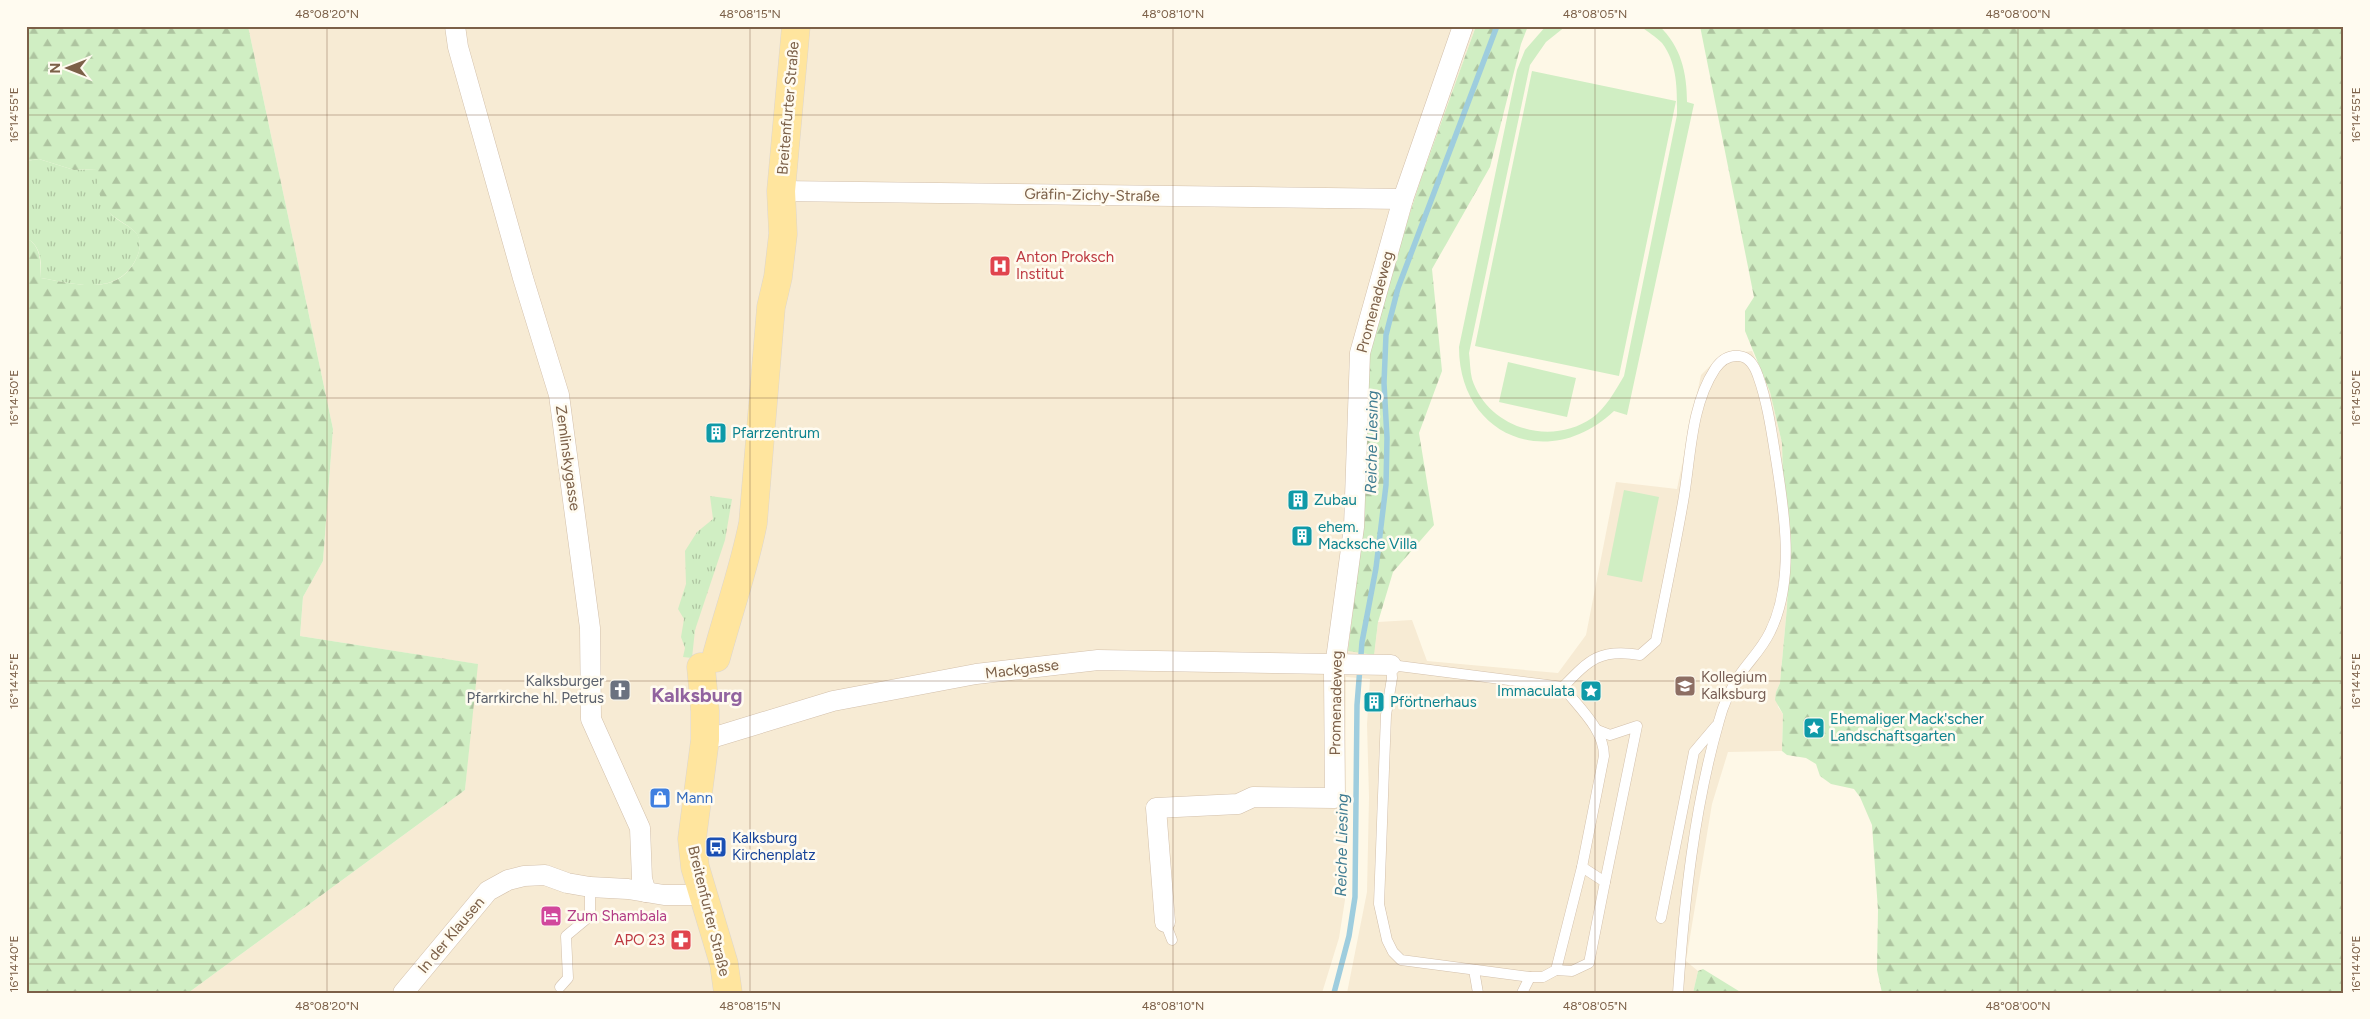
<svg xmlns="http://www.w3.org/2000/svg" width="2370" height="1019" font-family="Figtree,sans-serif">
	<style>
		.residential { fill: #f7ebd4 }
		.grass { fill: url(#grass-tufts) }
		.forest { fill: url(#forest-firs) }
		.garden { fill: #d0eec3 }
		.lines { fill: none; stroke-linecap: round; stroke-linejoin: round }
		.stream { stroke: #9ecdde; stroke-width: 5.5 }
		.service-casing { stroke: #d3c0ab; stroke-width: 11 }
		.minor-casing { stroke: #d3c0ab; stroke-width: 21 }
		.primary-casing { stroke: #ddd6cf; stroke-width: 29 }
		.service { stroke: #fff; stroke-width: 10 }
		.minor { stroke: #fff; stroke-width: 20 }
		.primary { stroke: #ffe59e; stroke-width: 28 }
		.ticks { fill: none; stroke: #7c6048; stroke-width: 1; stroke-opacity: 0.45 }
		.labels { text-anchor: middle; stroke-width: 5; stroke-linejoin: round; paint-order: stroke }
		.street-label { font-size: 15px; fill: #7c6048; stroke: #fffbf0 }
		.health-label { font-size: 15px; fill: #be3a42; stroke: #fffbf0; text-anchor: start }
		.culture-label { font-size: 15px; fill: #0d838f; stroke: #fffbf0; text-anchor: start }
		.education-label { font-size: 15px; fill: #785e54; stroke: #fffbf0; text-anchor: start }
		.worship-label { font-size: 15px; fill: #5b616d; stroke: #fffbf0; text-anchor: end }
		.shop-label { font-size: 15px; fill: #366cbe; stroke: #fffbf0; text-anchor: start }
		.transit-label { font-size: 15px; fill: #164399; stroke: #fffbf0; text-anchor: start }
		.hotel-label { font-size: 15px; fill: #b23c85; stroke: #fffbf0; text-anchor: start }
		.water-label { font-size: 16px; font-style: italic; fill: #3e7b91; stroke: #fffbf0 }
		.district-label { font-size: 20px; font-weight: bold; fill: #91639f; stroke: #fffbf0 }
		.neatline { fill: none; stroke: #7c6048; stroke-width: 2 }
		.ticks-label { font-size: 12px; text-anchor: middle; fill: #7c6048 }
	</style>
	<defs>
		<pattern id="grass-tufts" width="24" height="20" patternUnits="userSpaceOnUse" patternTransform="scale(1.25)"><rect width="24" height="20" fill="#d0eec3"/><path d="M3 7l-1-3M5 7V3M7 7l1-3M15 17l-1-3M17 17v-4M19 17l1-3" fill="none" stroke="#aec4a0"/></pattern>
		<pattern id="forest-firs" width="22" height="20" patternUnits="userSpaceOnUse" patternTransform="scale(1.25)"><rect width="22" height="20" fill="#d0eec3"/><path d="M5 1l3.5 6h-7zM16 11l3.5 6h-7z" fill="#aec4a0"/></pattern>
	</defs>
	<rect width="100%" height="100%" fill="#fef8e7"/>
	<polygon class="residential" points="248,26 1476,26 1422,176 1374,655 1378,622 1412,620 1427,661 1558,673 1586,635 1616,482 1677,489 1701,375 1721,355 1752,351 1770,392 1782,443 1783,483 1790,527 1787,607 1780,683 1776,692 1778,707 1783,714 1782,751 1728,752 1712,804 1686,961 1698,971 1693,993 1347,993 1367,892 1369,797 1367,724 1370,679 1346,677 1345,900 1339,938 1322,993 188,993 465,790 477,664 300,636 303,597 323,561 333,429"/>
	<g class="grass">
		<path d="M39,159L74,170L97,169C96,179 105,207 112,215C119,222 131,226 137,234C142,242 140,251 136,259C117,297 75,284 41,278C41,262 42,246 26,238V161Z"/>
		<polygon points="710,496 732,499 725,540 695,630 692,658 683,657 685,648 681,637 684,619 678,609 686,584 685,551 697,532 713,519"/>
	</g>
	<g class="forest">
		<path d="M26,26H248L333,429L323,561L303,597L300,636L478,664L465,790L188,993H26V238C42,246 40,262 41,278C75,284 118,297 136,259C140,251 142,241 136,233C130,226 119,221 112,215C99,203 97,185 96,169L74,170L39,159L26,161Z"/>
		<polygon points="1476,26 1528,26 1521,44 1490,167 1432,269 1442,371 1419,433 1434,525 1393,572 1378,622 1374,655 1348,651 1363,527 1370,337 1422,176"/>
		<polygon points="1700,26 2344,26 2344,993 1882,993 1877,970 1878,910 1872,825 1860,797 1854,789 1831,784 1820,776 1816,764 1806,758 1787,755 1782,751 1783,714 1775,700 1776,692 1780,683 1787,607 1790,527 1783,483 1782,443 1770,392 1745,331 1745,311 1754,297"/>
		<polygon points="1703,969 1742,993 1693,993 1698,971"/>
	</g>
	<g class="garden">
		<path d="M1546,26H1566L1546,42L1530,65L1469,353C1470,361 1470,371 1472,379C1488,428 1550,447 1592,418C1606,408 1615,391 1624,376L1677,115C1677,91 1678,64 1662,43C1656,37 1647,31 1640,26H1659C1681,46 1687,73 1687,102L1694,104L1627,415L1614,411C1550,472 1459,437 1459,347L1517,70L1525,50Z"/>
		<polygon points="1532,71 1676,101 1619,376 1475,346"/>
		<polygon points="1508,362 1576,378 1567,417 1499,402"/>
		<polygon points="1624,490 1659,497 1642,582 1607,575"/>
	</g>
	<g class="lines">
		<polyline class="stream" points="1334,993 1349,936 1355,897 1357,705 1362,642 1376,568 1386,485 1387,438 1384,383 1386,335 1398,288 1497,26"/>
		<g class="service-casing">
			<g id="service">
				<path d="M1391,665L1563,687C1579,708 1604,729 1604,756L1582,867L1556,970L1543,977H1530L1401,960L1393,952L1387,940L1379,904L1386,715L1392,678Z"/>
				<path d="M1563,687C1589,660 1600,648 1640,655L1656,641C1665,595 1675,548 1683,502C1691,458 1690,407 1715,369C1721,360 1729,355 1739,356C1750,357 1755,367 1758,376C1767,401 1771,428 1775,453C1784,508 1796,580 1770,632C1762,649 1749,661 1739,676C1730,690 1723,705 1719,721C1694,808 1684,903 1678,993"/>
				<polyline points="1597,730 1610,735 1637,726 1605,882"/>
				<polyline points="1661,918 1694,752 1716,726"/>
				<polyline points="1165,922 1172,940"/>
				<polyline points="1474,970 1478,993"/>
				<polyline points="1556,970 1572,971 1589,963 1605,882 1582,867"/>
				<polyline points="560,987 568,978 566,936 590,916 590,887"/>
				<polyline points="1522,993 1530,977"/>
			</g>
		</g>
		<g class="minor-casing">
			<g id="minor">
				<polyline points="455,26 458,47 523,278 559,395 590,628 591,719 640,828 642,879 646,892"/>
				<polyline points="781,191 1403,199"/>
				<polyline points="705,740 833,701 976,674 1098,660 1391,665"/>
				<polyline points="1165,922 1156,808 1238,804 1253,797 1335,798 1334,674 1354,527 1360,353 1403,199 1463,26"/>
				<polyline points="403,993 488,891 508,880 524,876 545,875 567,883 590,887 628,889 664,895 705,895"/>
			</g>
		</g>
		<g class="primary-casing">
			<g id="primary">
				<path d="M716,658C728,613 744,569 753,523L771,307L778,277L783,234L781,191L796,26"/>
				<polyline points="701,667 705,711 705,740 692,839 695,867 724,964 728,993"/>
			</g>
		</g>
		<use href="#service" class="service"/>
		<use href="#minor" class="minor"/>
		<use href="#primary" class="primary"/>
	</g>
	<path class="ticks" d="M327,26V993M750,26V993M1173,26V993M1595,26V993M2018,26V993M26,115H2344M26,398H2344M26,681H2344M26,964H2344"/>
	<defs>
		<g id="hospital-square" transform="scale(1.125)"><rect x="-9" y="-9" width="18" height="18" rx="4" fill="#e0444e" stroke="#fffbf0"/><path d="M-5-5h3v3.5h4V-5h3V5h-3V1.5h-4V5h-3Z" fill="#fff"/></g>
		<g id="building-square" transform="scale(1.125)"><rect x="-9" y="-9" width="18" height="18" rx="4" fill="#0f9aa8" stroke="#fffbf0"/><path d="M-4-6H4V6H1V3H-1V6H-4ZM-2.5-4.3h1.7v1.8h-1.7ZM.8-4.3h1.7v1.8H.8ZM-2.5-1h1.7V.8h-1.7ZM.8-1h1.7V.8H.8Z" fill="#fff"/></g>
		<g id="school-square" transform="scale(1.125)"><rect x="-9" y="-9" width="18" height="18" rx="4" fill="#8d6e63" stroke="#fffbf0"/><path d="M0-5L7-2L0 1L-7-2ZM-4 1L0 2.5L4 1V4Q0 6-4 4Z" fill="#fff"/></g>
		<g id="church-square" transform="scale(1.125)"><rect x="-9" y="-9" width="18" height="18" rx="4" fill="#6b7280" stroke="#fffbf0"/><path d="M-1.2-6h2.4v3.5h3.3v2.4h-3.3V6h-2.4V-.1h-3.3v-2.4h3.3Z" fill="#fff"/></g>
		<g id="sight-square" transform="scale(1.125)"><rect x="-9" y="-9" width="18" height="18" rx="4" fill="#0f9aa8" stroke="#fffbf0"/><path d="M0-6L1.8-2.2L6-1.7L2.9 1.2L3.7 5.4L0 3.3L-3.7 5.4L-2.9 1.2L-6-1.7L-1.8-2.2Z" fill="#fff"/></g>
		<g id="shop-square" transform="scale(1.125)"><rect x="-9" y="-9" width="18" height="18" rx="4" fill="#3f7fe0" stroke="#fffbf0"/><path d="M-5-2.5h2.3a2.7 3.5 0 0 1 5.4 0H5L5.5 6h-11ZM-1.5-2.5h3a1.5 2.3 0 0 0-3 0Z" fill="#fff"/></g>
		<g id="bus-square" transform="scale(1.125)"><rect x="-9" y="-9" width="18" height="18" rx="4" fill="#1a4fb4" stroke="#fffbf0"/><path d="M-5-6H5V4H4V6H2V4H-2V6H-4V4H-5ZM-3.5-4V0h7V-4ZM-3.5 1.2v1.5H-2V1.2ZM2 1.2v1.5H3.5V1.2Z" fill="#fff"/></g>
		<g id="hotel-square" transform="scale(1.125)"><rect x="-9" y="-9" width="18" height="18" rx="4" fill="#d1479c" stroke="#fffbf0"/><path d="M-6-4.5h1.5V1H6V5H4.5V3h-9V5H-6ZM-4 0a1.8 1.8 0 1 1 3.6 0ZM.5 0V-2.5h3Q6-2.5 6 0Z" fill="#fff"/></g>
		<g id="pharmacy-square" transform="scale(1.125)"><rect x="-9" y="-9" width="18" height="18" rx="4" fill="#e0444e" stroke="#fffbf0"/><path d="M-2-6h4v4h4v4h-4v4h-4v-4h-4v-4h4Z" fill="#fff"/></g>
	</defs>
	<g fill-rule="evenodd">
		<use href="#hospital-square" x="1000" y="266"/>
		<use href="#building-square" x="716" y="433"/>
		<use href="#building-square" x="1298" y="500"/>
		<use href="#building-square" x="1302" y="536"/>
		<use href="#school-square" x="1685" y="686"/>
		<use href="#church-square" x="620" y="690"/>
		<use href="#sight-square" x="1591" y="691"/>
		<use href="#building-square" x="1374" y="702"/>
		<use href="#sight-square" x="1814" y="728"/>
		<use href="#shop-square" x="660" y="798"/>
		<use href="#bus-square" x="716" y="847"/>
		<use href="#hotel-square" x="551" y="916"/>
		<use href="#pharmacy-square" x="681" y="940"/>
	</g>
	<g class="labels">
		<g class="street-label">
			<text transform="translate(788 108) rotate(-85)" y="5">Breitenfurter Straße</text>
			<text transform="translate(1092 195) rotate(1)" y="5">Gräfin-Zichy-Straße</text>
			<text transform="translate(1375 302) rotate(-75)" y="5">Promenadeweg</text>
			<text transform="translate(568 458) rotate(82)" y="5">Zemlinskygasse</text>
			<text transform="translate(1022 669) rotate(-7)" y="5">Mackgasse</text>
			<text transform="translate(1336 703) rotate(-89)" y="5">Promenadeweg</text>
			<text transform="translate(709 911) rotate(76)" y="5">Breitenfurter Straße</text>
			<text transform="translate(451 935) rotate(-50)" y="5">In der Klausen</text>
		</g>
		<g class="health-label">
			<text x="1016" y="262">Anton Proksch<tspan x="1016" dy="17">Institut</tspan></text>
			<text x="665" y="945" text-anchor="end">APO 23</text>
		</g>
		<g class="culture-label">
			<text x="732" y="438">Pfarrzentrum</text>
			<text x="1314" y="505">Zubau</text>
			<text x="1318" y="532">ehem.<tspan x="1318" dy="17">Macksche Villa</tspan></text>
			<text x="1575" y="696" text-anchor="end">Immaculata</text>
			<text x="1390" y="707">Pförtnerhaus</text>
			<text x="1830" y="724">Ehemaliger Mack'scher<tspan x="1830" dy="17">Landschaftsgarten</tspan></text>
		</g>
		<g class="education-label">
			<text x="1701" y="682">Kollegium<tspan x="1701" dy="17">Kalksburg</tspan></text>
		</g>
		<g class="worship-label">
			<text x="604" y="686">Kalksburger<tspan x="604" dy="17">Pfarrkirche hl. Petrus</tspan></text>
		</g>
		<g class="shop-label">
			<text x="676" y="803">Mann</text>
		</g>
		<g class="transit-label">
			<text x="732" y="843">Kalksburg<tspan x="732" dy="17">Kirchenplatz</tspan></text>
		</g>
		<g class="hotel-label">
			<text x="567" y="921">Zum Shambala</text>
		</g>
		<g class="water-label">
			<text transform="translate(1371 442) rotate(-89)" y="6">Reiche Liesing</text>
			<text transform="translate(1341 845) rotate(-89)" y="6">Reiche Liesing</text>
		</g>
		<g class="district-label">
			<text x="697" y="702">Kalksburg</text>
		</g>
	</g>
	<rect width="2370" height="1019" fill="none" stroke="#fffbf0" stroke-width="55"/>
	<g transform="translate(68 68) rotate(270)" stroke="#fffbf0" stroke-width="4" paint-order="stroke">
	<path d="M0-4L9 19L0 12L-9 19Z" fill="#7c6048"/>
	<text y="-8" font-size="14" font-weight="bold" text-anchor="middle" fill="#7c6048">N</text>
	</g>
	<rect x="28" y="28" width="2314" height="964" class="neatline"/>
	<g class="ticks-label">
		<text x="327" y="18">48°08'20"N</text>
		<text x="750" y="18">48°08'15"N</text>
		<text x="1173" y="18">48°08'10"N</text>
		<text x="1595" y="18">48°08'05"N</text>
		<text x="2018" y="18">48°08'00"N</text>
		<text transform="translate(2356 115) rotate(-90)" y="4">16°14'55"E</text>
		<text transform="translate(14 115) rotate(-90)" y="4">16°14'55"E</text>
		<text transform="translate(2356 398) rotate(-90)" y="4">16°14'50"E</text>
		<text transform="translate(14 398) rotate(-90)" y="4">16°14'50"E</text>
		<text transform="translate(2356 681) rotate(-90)" y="4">16°14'45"E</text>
		<text transform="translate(14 681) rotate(-90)" y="4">16°14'45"E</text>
		<text transform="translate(2356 964) rotate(-90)" y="4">16°14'40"E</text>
		<text transform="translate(14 964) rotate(-90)" y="4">16°14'40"E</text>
		<text x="327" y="1010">48°08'20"N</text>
		<text x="750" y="1010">48°08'15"N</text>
		<text x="1173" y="1010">48°08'10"N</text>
		<text x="1595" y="1010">48°08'05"N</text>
		<text x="2018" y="1010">48°08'00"N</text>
	</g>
</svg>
